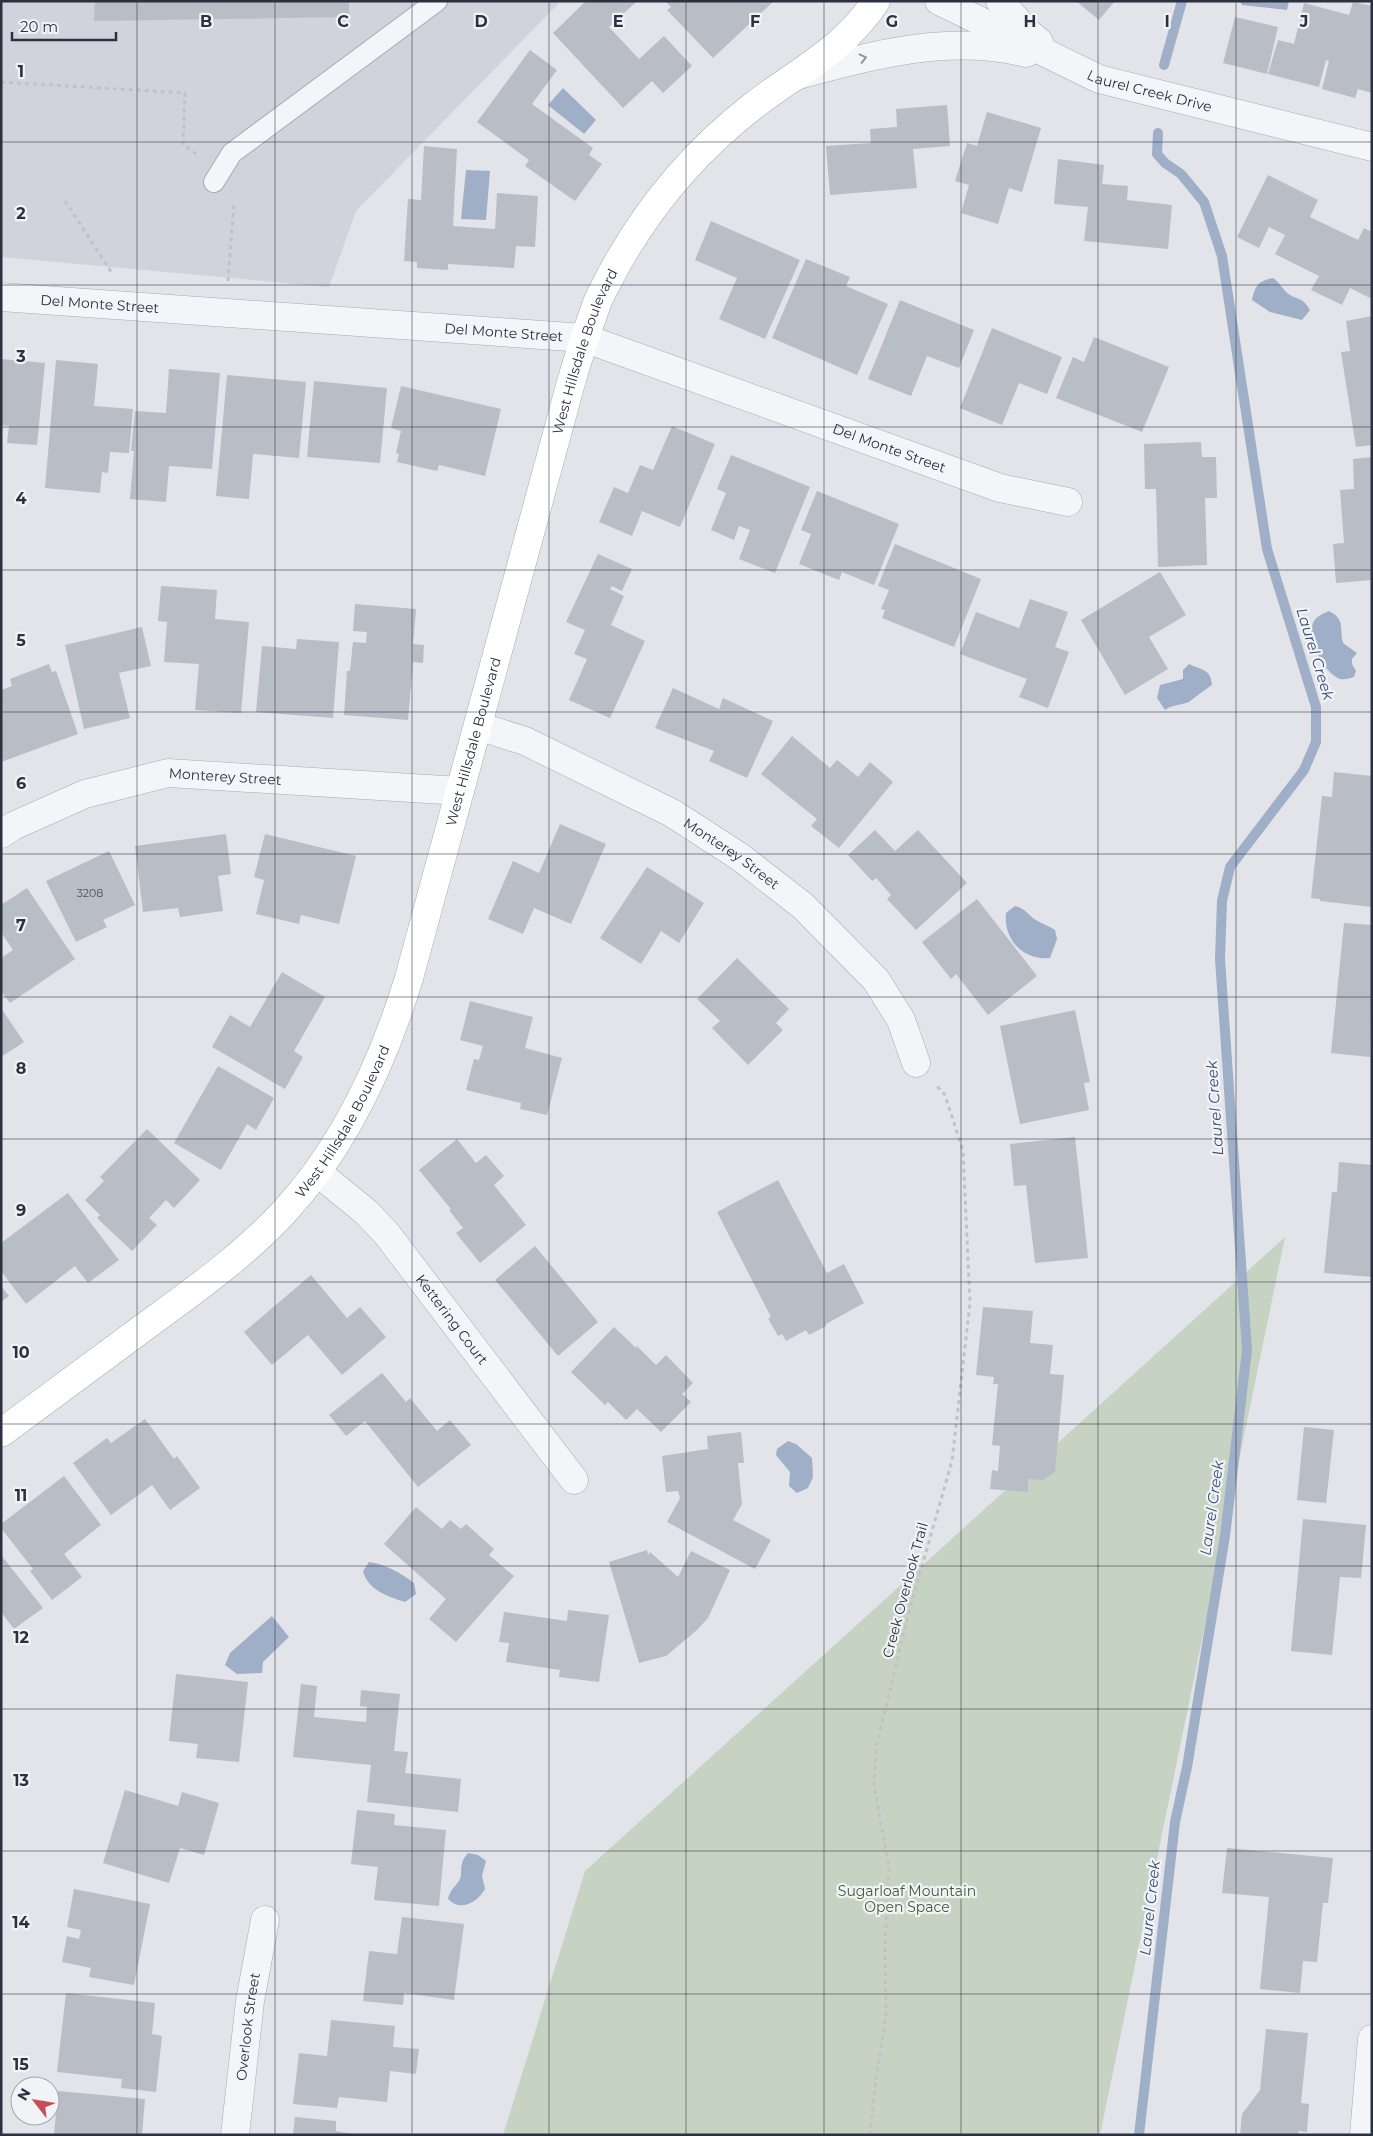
<svg xmlns="http://www.w3.org/2000/svg" width="1373" height="2136" font-family="Montserrat,sans-serif">
	<style>
		.built { fill: #d0d3db }
		.green { fill: #c6d3c3 }
		.water { fill: #9fafc7 }
		.lines { fill: none; stroke-linecap: round; stroke-linejoin: round }
		.stream { stroke: #9fafc7; stroke-width: 10 }
		.building { fill: #b9bdc6 }
		.lane-casing { stroke: #a7abb3; stroke-width: 22 }
		.street-casing { stroke: #a7abb3; stroke-width: 29 }
		.secondary-casing { stroke: #a7abb3; stroke-width: 29 }
		.path { stroke: #c0c2c8; stroke-width: 3; stroke-dasharray: 4 4; stroke-linecap: butt }
		.lane { stroke: #f4f5f8; stroke-width: 20 }
		.street { stroke: #f4f5f8; stroke-width: 28 }
		.secondary { stroke: #fff; stroke-width: 28 }
		.oneway { stroke: #90939c }
		.grid { fill: none; stroke: #2b3140; stroke-width: 1; stroke-opacity: 0.55 }
		.labels { text-anchor: middle; stroke-width: 4.5; stroke-linejoin: round; paint-order: stroke }
		.number-label { font-size: 11px; fill: #4e5462 }
		.street-label { font-size: 14px; fill: #2b3140; stroke: #f1f3f7 }
		.park-label { font-size: 14px; fill: #3d5b39; stroke: #f1f3f7 }
		.water-label { font-size: 15px; font-style: italic; fill: #374d72; stroke: #f1f3f7 }
		.grid-label { font-size: 16px; text-anchor: middle; font-weight: bold; fill: #2b3140; stroke: #f1f3f7; stroke-width: 4.5; stroke-linejoin: round; paint-order: stroke }
	</style>
	<rect width="100%" height="100%" fill="#e2e4e9"/>
	<polygon class="built" points="1,1 561,1 356,211 329,287 1,257"/>
	<polygon class="green" points="1285,1237 1100,2135 503,2135 585,1871"/>
	<g class="water">
		<polygon points="1240,1 1289,1 1287,10 1242,5"/>
		<polygon points="563,88 596,120 584,134 548,105"/>
		<polygon points="466,170 490,171 486,220 461,219"/>
		<path d="M1273,278C1279,282 1282,288 1287,293C1298,301 1301,295 1310,310L1302,320L1270,312L1252,300C1255,286 1258,281 1273,278Z"/>
		<path d="M1329,611C1346,620 1339,628 1343,643L1357,653L1352,659V664L1356,671L1354,677C1348,679 1341,681 1336,677C1322,668 1309,642 1312,626C1314,617 1322,614 1329,611Z"/>
		<path d="M1189,664C1200,670 1211,668 1212,685C1210,686 1190,701 1189,702C1181,705 1172,705 1165,710L1157,698L1160,685L1183,679V670Z"/>
		<path d="M1015,906C1025,908 1028,915 1036,920C1042,924 1049,926 1055,930L1057,939L1050,958C1024,961 1003,940 1006,913Z"/>
		<polygon points="788,1441 796,1444 812,1458 813,1477 808,1488 797,1493 789,1486 790,1472 776,1455 777,1449"/>
		<path d="M369,1562C387,1565 399,1572 414,1583L416,1594L405,1602C388,1597 367,1589 363,1571Z"/>
		<polygon points="272,1616 289,1637 263,1662 262,1673 237,1674 225,1665 230,1653"/>
		<path d="M468,1853L478,1855L486,1861L482,1876L485,1889C477,1903 460,1912 448,1899C450,1890 454,1888 459,1881C464,1873 457,1865 468,1853Z"/>
	</g>
	<g class="lines">
		<g class="stream">
			<polyline points="1164,65 1182,1"/>
			<polyline points="1139,2135 1175,1822 1187,1767 1225,1536 1247,1350 1220,959 1222,901 1230,867 1304,770 1316,742 1316,707 1267,549 1222,256 1204,202 1181,174 1165,163 1157,154 1158,133"/>
		</g>
	</g>
	<g class="building">
		<polygon points="95,1 349,1 349,17 94,21"/>
		<polygon points="586,1 637,1 609,27 639,59 664,36 692,66 663,93 652,81 623,108 553,33"/>
		<polygon points="665,1 774,1 713,58 667,10 671,7"/>
		<polygon points="1076,1 1115,1 1099,20"/>
		<polygon points="1353,2 1372,6 1372,93 1358,89 1355,98 1322,89 1329,61 1326,60 1319,87 1268,74 1278,40 1294,44 1304,3 1349,15"/>
		<polygon points="1235,17 1278,27 1267,74 1223,63"/>
		<polygon points="530,50 557,70 532,104 593,148 589,155 602,164 575,201 525,166 529,160 477,122"/>
		<polygon points="947,105 950,146 913,149 917,188 830,195 826,146 871,143 870,129 897,127 896,109"/>
		<polygon points="987,112 1041,128 1022,192 1009,188 998,224 961,213 969,185 955,181 967,143 977,146"/>
		<polygon points="424,146 457,149 453,226 495,229 497,193 538,196 535,247 516,246 514,268 448,264 448,270 417,268 417,262 404,261 408,199 421,200"/>
		<polygon points="1058,159 1104,165 1102,184 1128,186 1127,200 1172,205 1168,249 1084,241 1088,207 1054,204"/>
		<polygon points="1268,175 1318,200 1310,217 1358,240 1364,228 1372,232 1372,299 1350,288 1342,305 1311,290 1319,276 1275,254 1285,235 1269,227 1259,248 1237,237"/>
		<polygon points="711,221 800,260 765,339 719,319 737,278 695,260"/>
		<polygon points="806,259 850,277 846,286 888,304 857,375 772,338"/>
		<polygon points="900,300 974,330 959,368 927,356 911,396 868,379"/>
		<polygon points="1372,316 1372,445 1356,447 1341,352 1350,351 1346,321"/>
		<polygon points="992,328 1062,357 1047,394 1019,383 1002,425 960,408"/>
		<polygon points="1094,337 1169,367 1142,432 1056,398 1073,357 1084,362"/>
		<polygon points="1,359 45,363 37,445 7,443 9,426 1,425"/>
		<polygon points="56,360 98,364 94,406 133,409 129,453 110,452 108,473 102,472 100,493 45,488"/>
		<polygon points="169,369 220,373 212,469 169,466 166,502 130,499 134,451 131,451 135,411 166,413"/>
		<polygon points="227,375 306,382 299,458 253,454 249,499 216,496"/>
		<polygon points="314,381 387,388 380,463 307,457"/>
		<polygon points="401,386 501,409 485,476 439,465 437,471 397,462 399,454 396,453 401,431 391,428"/>
		<polygon points="672,426 715,444 680,527 642,511 632,536 599,522 614,487 628,493 640,465 653,470"/>
		<polygon points="1201,442 1202,457 1216,457 1217,498 1205,498 1207,565 1158,567 1156,489 1145,489 1144,444"/>
		<polygon points="731,455 810,487 775,573 739,559 750,530 739,526 734,540 711,530 726,493 717,489"/>
		<polygon points="1372,457 1372,580 1336,583 1333,544 1344,543 1340,490 1354,489 1353,459"/>
		<polygon points="817,491 899,524 874,585 842,572 839,580 799,564 811,534 801,530"/>
		<polygon points="895,544 981,579 954,647 882,618 885,610 881,609 889,590 878,586"/>
		<polygon points="598,554 632,569 622,591 612,586 610,589 624,596 611,625 645,641 610,718 569,700 587,659 574,654 585,630 566,622"/>
		<polygon points="1160,572 1186,615 1149,637 1168,669 1125,695 1081,620"/>
		<polygon points="161,586 217,590 215,619 249,622 241,713 195,710 199,664 164,662 167,622 158,621"/>
		<polygon points="1030,599 1068,612 1055,647 1069,652 1048,708 1019,697 1027,679 960,654 976,612 1019,628"/>
		<polygon points="355,604 416,609 413,644 424,645 423,663 413,662 408,720 344,715 347,671 350,671 353,642 366,643 367,632 353,631"/>
		<polygon points="142,627 151,666 119,673 130,718 84,729 65,645"/>
		<polygon points="297,639 339,642 333,718 256,712 262,646 296,649"/>
		<polygon points="49,664 52,672 56,671 78,734 1,762 1,690 12,686 10,679"/>
		<polygon points="673,688 719,709 723,698 773,721 747,778 709,761 714,751 655,728"/>
		<polygon points="792,736 830,768 837,760 858,777 870,762 893,782 839,848 811,826 817,819 761,774"/>
		<polygon points="1334,772 1372,776 1372,907 1320,901 1320,899 1311,898 1322,796 1332,797"/>
		<polygon points="560,824 606,844 571,924 534,908 523,934 488,919 513,861 539,873"/>
		<polygon points="875,830 895,851 918,830 967,883 916,930 887,899 891,895 876,878 872,881 848,855"/>
		<polygon points="226,834 231,874 218,876 223,911 180,917 178,908 143,912 135,846"/>
		<polygon points="265,834 356,856 339,924 301,915 299,924 256,914 264,880 254,877"/>
		<polygon points="109,851 135,905 103,920 107,927 76,942 46,881"/>
		<polygon points="647,867 704,903 679,943 661,931 641,964 600,938"/>
		<polygon points="27,888 75,959 10,1003 1,991 1,958 13,950 1,932 1,905"/>
		<polygon points="977,899 1037,976 988,1015 956,974 951,979 922,942"/>
		<polygon points="1344,923 1372,925 1370,1057 1331,1053"/>
		<polygon points="737,958 789,1009 776,1023 783,1030 748,1065 712,1028 720,1021 697,999"/>
		<polygon points="282,972 325,997 294,1051 303,1057 285,1089 212,1047 230,1015 250,1027"/>
		<polygon points="470,1001 533,1017 525,1048 562,1058 547,1115 520,1109 521,1103 466,1090 474,1059 479,1060 483,1046 460,1040"/>
		<polygon points="1,1008 24,1042 1,1057"/>
		<polygon points="1075,1010 1090,1082 1084,1083 1089,1110 1020,1124 1000,1026"/>
		<polygon points="218,1066 274,1098 256,1130 247,1124 221,1170 174,1143"/>
		<polygon points="147,1129 200,1180 174,1208 166,1200 149,1218 157,1225 132,1251 97,1218 100,1215 85,1200 104,1181 100,1177"/>
		<polygon points="1075,1137 1088,1258 1035,1263 1026,1185 1014,1186 1010,1144"/>
		<polygon points="457,1139 476,1163 486,1155 504,1176 494,1185 526,1225 480,1263 456,1233 463,1228 449,1210 451,1209 419,1170"/>
		<polygon points="1339,1162 1372,1165 1372,1277 1324,1273 1332,1192 1337,1192"/>
		<polygon points="778,1180 827,1273 844,1264 864,1303 826,1324 826,1326 809,1335 806,1330 786,1341 782,1334 778,1336 768,1318 771,1317 717,1212"/>
		<polygon points="68,1193 119,1260 88,1283 75,1266 26,1304 1,1271 1,1243"/>
		<polygon points="535,1246 598,1322 558,1356 495,1280"/>
		<polygon points="311,1275 347,1318 360,1307 386,1337 342,1375 308,1335 272,1365 244,1332"/>
		<polygon points="1,1286 9,1296 1,1302"/>
		<polygon points="983,1307 1033,1311 1030,1343 1053,1345 1050,1374 1064,1375 1055,1472 1043,1480 1028,1479 1028,1492 990,1489 992,1470 998,1471 1000,1446 992,1445 998,1384 993,1384 994,1377 976,1375"/>
		<polygon points="614,1327 636,1348 637,1346 656,1365 666,1355 693,1383 682,1394 691,1402 661,1432 637,1409 626,1420 608,1402 605,1405 571,1372"/>
		<polygon points="382,1373 406,1402 410,1398 437,1431 450,1420 471,1445 418,1487 365,1421 346,1436 329,1415"/>
		<polygon points="145,1419 174,1459 177,1456 200,1488 170,1510 152,1485 111,1515 73,1463 107,1438 111,1443"/>
		<polygon points="1304,1427 1334,1430 1326,1503 1297,1500"/>
		<polygon points="741,1432 744,1463 738,1463 742,1504 733,1520 771,1540 755,1569 667,1522 680,1498 678,1491 666,1492 662,1456 708,1449 707,1436"/>
		<polygon points="64,1476 101,1525 64,1554 82,1577 52,1600 30,1571 33,1569 1,1528 1,1524"/>
		<polygon points="416,1507 442,1529 450,1520 461,1529 466,1524 494,1549 489,1555 514,1576 456,1642 429,1619 446,1599 384,1544"/>
		<polygon points="1303,1519 1366,1525 1361,1578 1340,1577 1332,1655 1291,1651"/>
		<polygon points="647,1550 648,1555 650,1552 678,1577 691,1551 730,1570 708,1618 697,1630 666,1656 639,1663 609,1562"/>
		<polygon points="1,1555 43,1608 14,1629 1,1612"/>
		<polygon points="568,1610 609,1615 599,1682 559,1677 560,1670 506,1662 509,1643 499,1642 504,1612 567,1621"/>
		<polygon points="176,1674 248,1682 239,1762 196,1758 198,1744 169,1741"/>
		<polygon points="301,1684 317,1686 314,1717 366,1722 367,1707 360,1706 361,1690 400,1694 394,1751 408,1752 405,1773 461,1779 458,1812 367,1802 371,1765 293,1757"/>
		<polygon points="125,1790 178,1806 182,1792 219,1803 204,1855 180,1848 169,1883 103,1863"/>
		<polygon points="357,1810 395,1814 394,1825 446,1830 439,1906 374,1900 378,1867 351,1864"/>
		<polygon points="1227,1848 1333,1858 1328,1903 1323,1903 1317,1962 1303,1961 1300,1993 1260,1989 1269,1897 1222,1893"/>
		<polygon points="74,1889 150,1904 134,1985 89,1977 91,1968 62,1962 67,1936 79,1939 81,1930 67,1927"/>
		<polygon points="402,1917 464,1924 454,2000 404,1993 403,2005 363,2001 369,1951 397,1954"/>
		<polygon points="66,1993 155,2003 152,2034 162,2036 156,2092 121,2088 122,2079 57,2072"/>
		<polygon points="331,2020 395,2026 393,2047 419,2049 416,2074 390,2071 387,2102 339,2097 337,2108 293,2104 299,2053 327,2056"/>
		<polygon points="1266,2029 1308,2033 1301,2103 1309,2104 1307,2132 1299,2131 1298,2135 1240,2135 1242,2114 1260,2090"/>
		<polygon points="58,2091 145,2099 142,2135 54,2135"/>
		<polygon points="295,2117 336,2121 336,2131 359,2135 293,2135"/>
	</g>
	<g class="lines">
		<g class="lane-casing">
			<polyline id="lane" points="214,182 232,153 437,1"/>
		</g>
		<g class="street-casing">
			<g id="street">
				<path id="s1" d="M939,1L1099,79L1372,147"/>
				<polyline points="1000,1 1027,32 1039,42"/>
				<path d="M799,75C873,55 949,34 1026,53"/>
				<path id="s2" d="M1,297L584,338L1000,488L1068,502"/>
				<path id="s3" d="M478,726L525,741L672,813L740,857L803,906L876,980L901,1020L916,1063"/>
				<path id="s4" d="M1,834L13,826L85,794L168,773L460,791"/>
				<path id="s5" d="M317,1172L366,1212L386,1233L574,1480"/>
				<path id="s6" d="M235,2135L250,2001L265,1920"/>
				<polyline points="1364,2135 1372,2039"/>
			</g>
		</g>
		<g class="secondary-casing">
			<g id="secondary">
				<path id="s7" d="M1,1433C50,1397 99,1361 147,1325C195,1290 243,1256 284,1212C345,1146 383,1063 409,978L570,386C578,358 587,331 597,303C601,293 607,283 612,273C647,208 695,151 753,106C798,71 843,51 876,1"/>
			</g>
		</g>
		<g class="path">
			<polyline points="1,82 185,93 183,144 199,156"/>
			<polyline points="65,201 112,273"/>
			<polyline points="228,281 234,202"/>
			<polyline points="870,2135 875,2087 886,2014 885,1946 889,1868 874,1786 876,1747 909,1612 952,1461 970,1303 963,1151 945,1095 936,1085"/>
		</g>
		<use href="#lane" class="lane"/>
		<use href="#street" class="street"/>
		<use href="#secondary" class="secondary"/>
	</g>
	<defs><path id="oneway-chevron" d="M-2-3.5L2.5 0L-2 3.5" fill="none" stroke-width="1.6" stroke-linecap="round" stroke-linejoin="round" transform="scale(1.25)"/></defs>
	<use class="oneway" href="#oneway-chevron" transform="translate(863 58) rotate(-13)"/>
	<path class="grid" d="M137,1V2135M275,1V2135M412,1V2135M549,1V2135M686,1V2135M824,1V2135M961,1V2135M1098,1V2135M1236,1V2135M1,142H1372M1,285H1372M1,427H1372M1,570H1372M1,712H1372M1,854H1372M1,997H1372M1,1139H1372M1,1282H1372M1,1424H1372M1,1566H1372M1,1709H1372M1,1851H1372M1,1994H1372"/>
	<g class="labels">
		<g class="number-label">
			<text x="90" y="897">3208</text>
		</g>
		<g class="street-label">
			<text dy="5" stroke="none"><textPath href="#s1" startOffset="230">Laurel Creek Drive</textPath></text>
			<text dy="5" stroke="none"><textPath href="#s2" startOffset="99">Del Monte Street</textPath></text>
			<text dy="5" stroke="none"><textPath href="#s2" startOffset="504">Del Monte Street</textPath></text>
			<text dy="5" stroke="none"><textPath href="#s7" startOffset="1278">West Hillsdale Boulevard</textPath></text>
			<text dy="5" stroke="none"><textPath href="#s2" startOffset="909">Del Monte Street</textPath></text>
			<text dy="5" stroke="none"><textPath href="#s7" startOffset="872">West Hillsdale Boulevard</textPath></text>
			<text dy="5" stroke="none"><textPath href="#s4" startOffset="236">Monterey Street</textPath></text>
			<text dy="5" stroke="none"><textPath href="#s3" startOffset="285">Monterey Street</textPath></text>
			<text dy="5" stroke="none"><textPath href="#s7" startOffset="468">West Hillsdale Boulevard</textPath></text>
			<text dy="5" stroke="none"><textPath href="#s5" startOffset="201">Kettering Court</textPath></text>
			<text transform="translate(905 1590) rotate(-75)" y="5">Creek Overlook Trail</text>
			<text dy="5" stroke="none"><textPath href="#s6" startOffset="109">Overlook Street</textPath></text>
		</g>
		<g class="park-label">
			<text x="907" y="1896">Sugarloaf Mountain<tspan x="907" dy="16">Open Space</tspan></text>
		</g>
		<g class="water-label">
			<text transform="translate(1315 654) rotate(73)" y="5">Laurel Creek</text>
			<text transform="translate(1215 1108) rotate(-94)" y="5">Laurel Creek</text>
			<text transform="translate(1212 1508) rotate(-82)" y="5">Laurel Creek</text>
			<text transform="translate(1150 1908) rotate(-84)" y="5">Laurel Creek</text>
		</g>
	</g>
	<g class="grid-label">
		<text x="206" y="27">B</text>
		<text x="343" y="27">C</text>
		<text x="481" y="27">D</text>
		<text x="618" y="27">E</text>
		<text x="755" y="27">F</text>
		<text x="892" y="27">G</text>
		<text x="1030" y="27">H</text>
		<text x="1167" y="27">I</text>
		<text x="1304" y="27">J</text>
		<text x="21" y="77">1</text>
		<text x="21" y="219">2</text>
		<text x="21" y="362">3</text>
		<text x="21" y="504">4</text>
		<text x="21" y="646">5</text>
		<text x="21" y="789">6</text>
		<text x="21" y="931">7</text>
		<text x="21" y="1074">8</text>
		<text x="21" y="1216">9</text>
		<text x="21" y="1358">10</text>
		<text x="21" y="1501">11</text>
		<text x="21" y="1643">12</text>
		<text x="21" y="1786">13</text>
		<text x="21" y="1928">14</text>
		<text x="21" y="2070">15</text>
	</g>
	<rect width="1373" height="2136" fill="none" stroke="#2b3140" stroke-width="5"/>
	<g transform="translate(35 2101) rotate(301)"><circle r="24" fill="#f1f3f7" stroke="#a2a5ae"/>
	<path d="M0-4L9 19L0 12L-9 19Z" fill="#c74e57"/>
	<text y="-8" font-size="14" font-weight="bold" text-anchor="middle" fill="#2b3140">N</text>
	</g>
	<path d="M12 32v8h104v-8" fill="none" stroke="#2b3140" stroke-width="2.5"/>
	<text x="20" y="32" font-size="15" fill="#2b3140" stroke="#f1f3f7" stroke-width="4" paint-order="stroke">20 m</text>
</svg>
